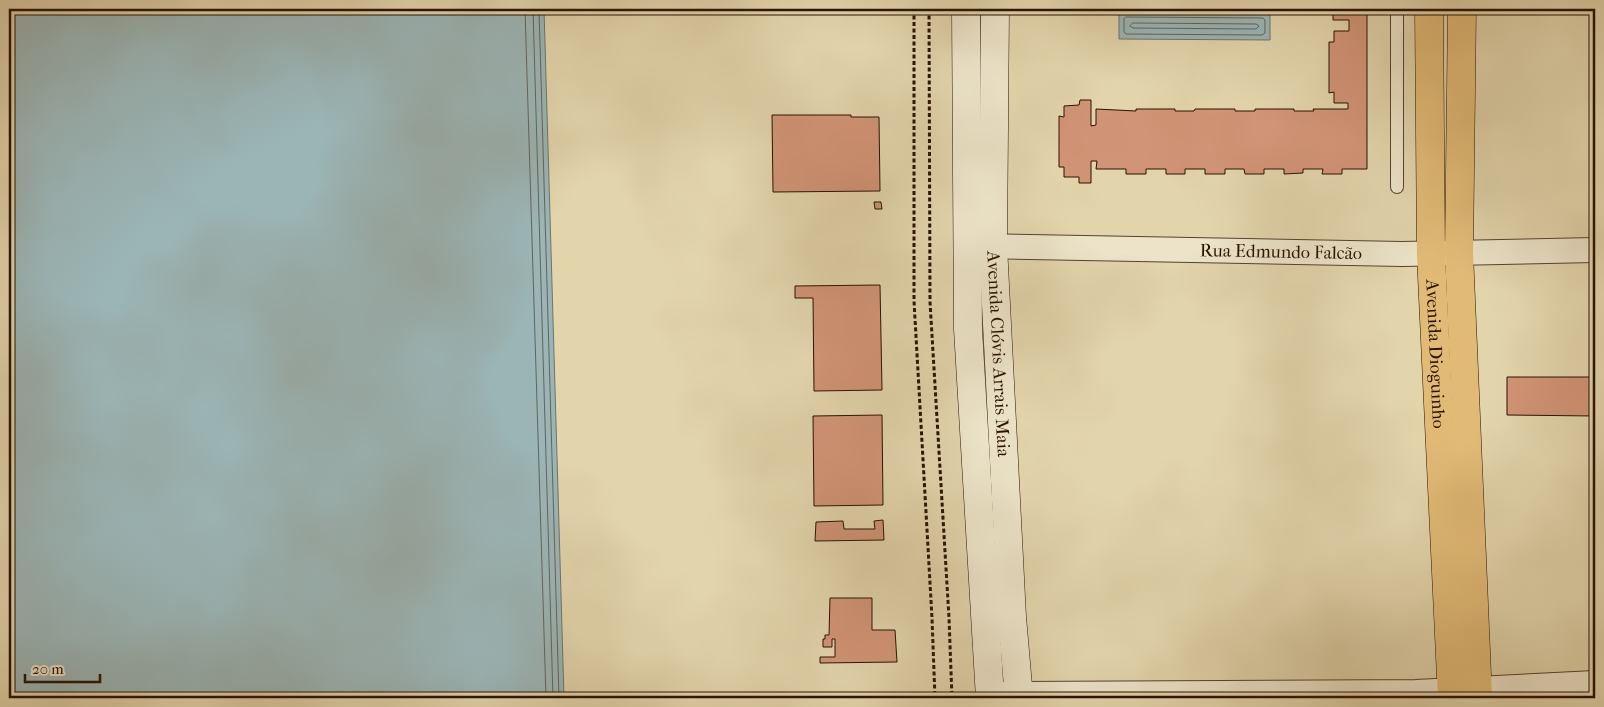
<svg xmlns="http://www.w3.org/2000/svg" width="1604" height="707" font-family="'IM FELL French Canon',serif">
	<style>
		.water { fill: #9bb5b6; stroke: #6d746d }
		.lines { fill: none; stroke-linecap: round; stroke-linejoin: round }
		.shore { stroke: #62645b; stroke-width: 1 }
		.building { fill: #d19476; stroke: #281200 }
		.service-casing { stroke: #56422b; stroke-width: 14 }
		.minor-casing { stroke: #56422b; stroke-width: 26 }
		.secondary-casing { stroke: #281200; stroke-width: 29 }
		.primary-casing { stroke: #281200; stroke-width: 29 }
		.path { stroke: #281200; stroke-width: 3; stroke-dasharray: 4 2.5; stroke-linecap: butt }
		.service { stroke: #ece3c8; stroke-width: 12 }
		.minor { stroke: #ece3c8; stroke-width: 24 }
		.secondary { stroke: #ece3c8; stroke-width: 28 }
		.primary { stroke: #e1ba76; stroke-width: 28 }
		.labels { text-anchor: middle; stroke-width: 4.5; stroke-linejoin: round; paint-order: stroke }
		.street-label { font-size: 18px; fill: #281200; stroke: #ece3c8 }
	</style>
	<rect width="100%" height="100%" fill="#e2d4ab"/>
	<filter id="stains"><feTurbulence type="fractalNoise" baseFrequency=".004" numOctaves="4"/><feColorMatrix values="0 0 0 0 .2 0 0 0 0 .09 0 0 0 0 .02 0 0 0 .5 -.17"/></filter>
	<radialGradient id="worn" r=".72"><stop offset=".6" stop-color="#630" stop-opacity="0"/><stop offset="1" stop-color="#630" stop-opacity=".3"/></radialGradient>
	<g class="water">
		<polygon points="9,9 544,9 564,698 9,698"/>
		<polygon points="1119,12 1270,13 1270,40 1119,39"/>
	</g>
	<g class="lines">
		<g class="shore">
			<polyline points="525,9 546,698"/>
			<polyline points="533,9 553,698"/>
			<polyline points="539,9 559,698"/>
			<polygon points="1126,17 1263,18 1265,20 1265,33 1262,35 1126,34 1124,32 1124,19"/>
			<polygon points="1133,23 1256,24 1259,26 1256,29 1133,28 1130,26"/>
		</g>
	</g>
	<g class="building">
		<polygon points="1329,9 1367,9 1367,169 1342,169 1342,174 1322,174 1323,169 1303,169 1303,173 1284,174 1284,169 1264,169 1264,174 1245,174 1244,169 1225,169 1225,174 1205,174 1205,169 1185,169 1185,174 1166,174 1166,169 1146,169 1146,174 1126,174 1126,169 1096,169 1097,161 1091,161 1091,183 1079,183 1079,177 1064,177 1064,167 1059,167 1059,116 1064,117 1064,106 1079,105 1080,100 1091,100 1091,126 1096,125 1096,109 1136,111 1136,109 1175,109 1175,111 1194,111 1195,109 1235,109 1235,111 1255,111 1255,109 1294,109 1294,111 1314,111 1313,109 1348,109 1348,103 1334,103 1334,92 1329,93 1329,42 1334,42 1334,31 1349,31 1349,20 1333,20 1333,10"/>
		<polygon points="772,115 851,115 851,117 879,117 880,191 773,192"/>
		<rect x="1591" y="163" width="4" height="24"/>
		<polygon points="874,202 881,202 882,209 875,209"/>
		<polygon points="880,285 882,390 814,391 813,298 795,298 795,286"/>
		<polygon points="1507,377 1595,377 1595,416 1507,415"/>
		<polygon points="882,415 883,505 814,506 813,416"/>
		<polygon points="883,520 884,540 815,541 816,522 843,521 844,529 875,529 874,521"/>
		<polygon points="830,598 872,598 872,630 895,630 897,662 820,663 820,657 835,657 835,639 832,639 832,647 823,647 823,639 825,639 825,635 829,635"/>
	</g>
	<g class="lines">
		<g class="service-casing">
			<polyline id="service" points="1397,187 1397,9"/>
		</g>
		<g class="minor-casing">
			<g id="minor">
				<path id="s1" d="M976,246L1402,254L1595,250"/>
				<polyline points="1000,694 1416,692 1595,683"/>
			</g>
		</g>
		<g class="secondary-casing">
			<g id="secondary">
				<polyline points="966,9 968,329 990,698"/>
				<path id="s2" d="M995,9L993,246L1012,617L1019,698"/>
			</g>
		</g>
		<g class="primary-casing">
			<g id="primary">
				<path id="s3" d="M1429,9L1431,255L1452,698"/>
				<polyline points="1462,9 1459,253 1478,698"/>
			</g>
		</g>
		<g class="path">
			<polyline points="914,9 914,301 932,618 935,698"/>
			<polyline points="929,9 930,302 949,618 952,698"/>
		</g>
		<use href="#service" class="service"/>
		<use href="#minor" class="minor"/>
		<use href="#secondary" class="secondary"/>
		<use href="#primary" class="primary"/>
	</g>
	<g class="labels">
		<g class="street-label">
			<text dy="6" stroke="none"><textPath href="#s1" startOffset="305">Rua Edmundo Falcão</textPath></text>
			<text dy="6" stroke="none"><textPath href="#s2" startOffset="345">Avenida Clóvis Arrais Maia</textPath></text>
			<text dy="6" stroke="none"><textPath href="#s3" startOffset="345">Avenida Dioguinho</textPath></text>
		</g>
	</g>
	<rect width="1604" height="707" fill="none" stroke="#e2d4ab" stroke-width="30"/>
	<rect x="10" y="10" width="1584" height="687" fill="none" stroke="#281200" stroke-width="2.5"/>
	<rect x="15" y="15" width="1574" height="677" fill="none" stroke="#281200"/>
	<path d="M25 674v8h75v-8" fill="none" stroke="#281200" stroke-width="2.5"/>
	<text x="32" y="674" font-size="15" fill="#281200" stroke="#ece3c8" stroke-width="4" paint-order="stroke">20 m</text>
	<rect width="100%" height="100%" filter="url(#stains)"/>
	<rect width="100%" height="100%" fill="url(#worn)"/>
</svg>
